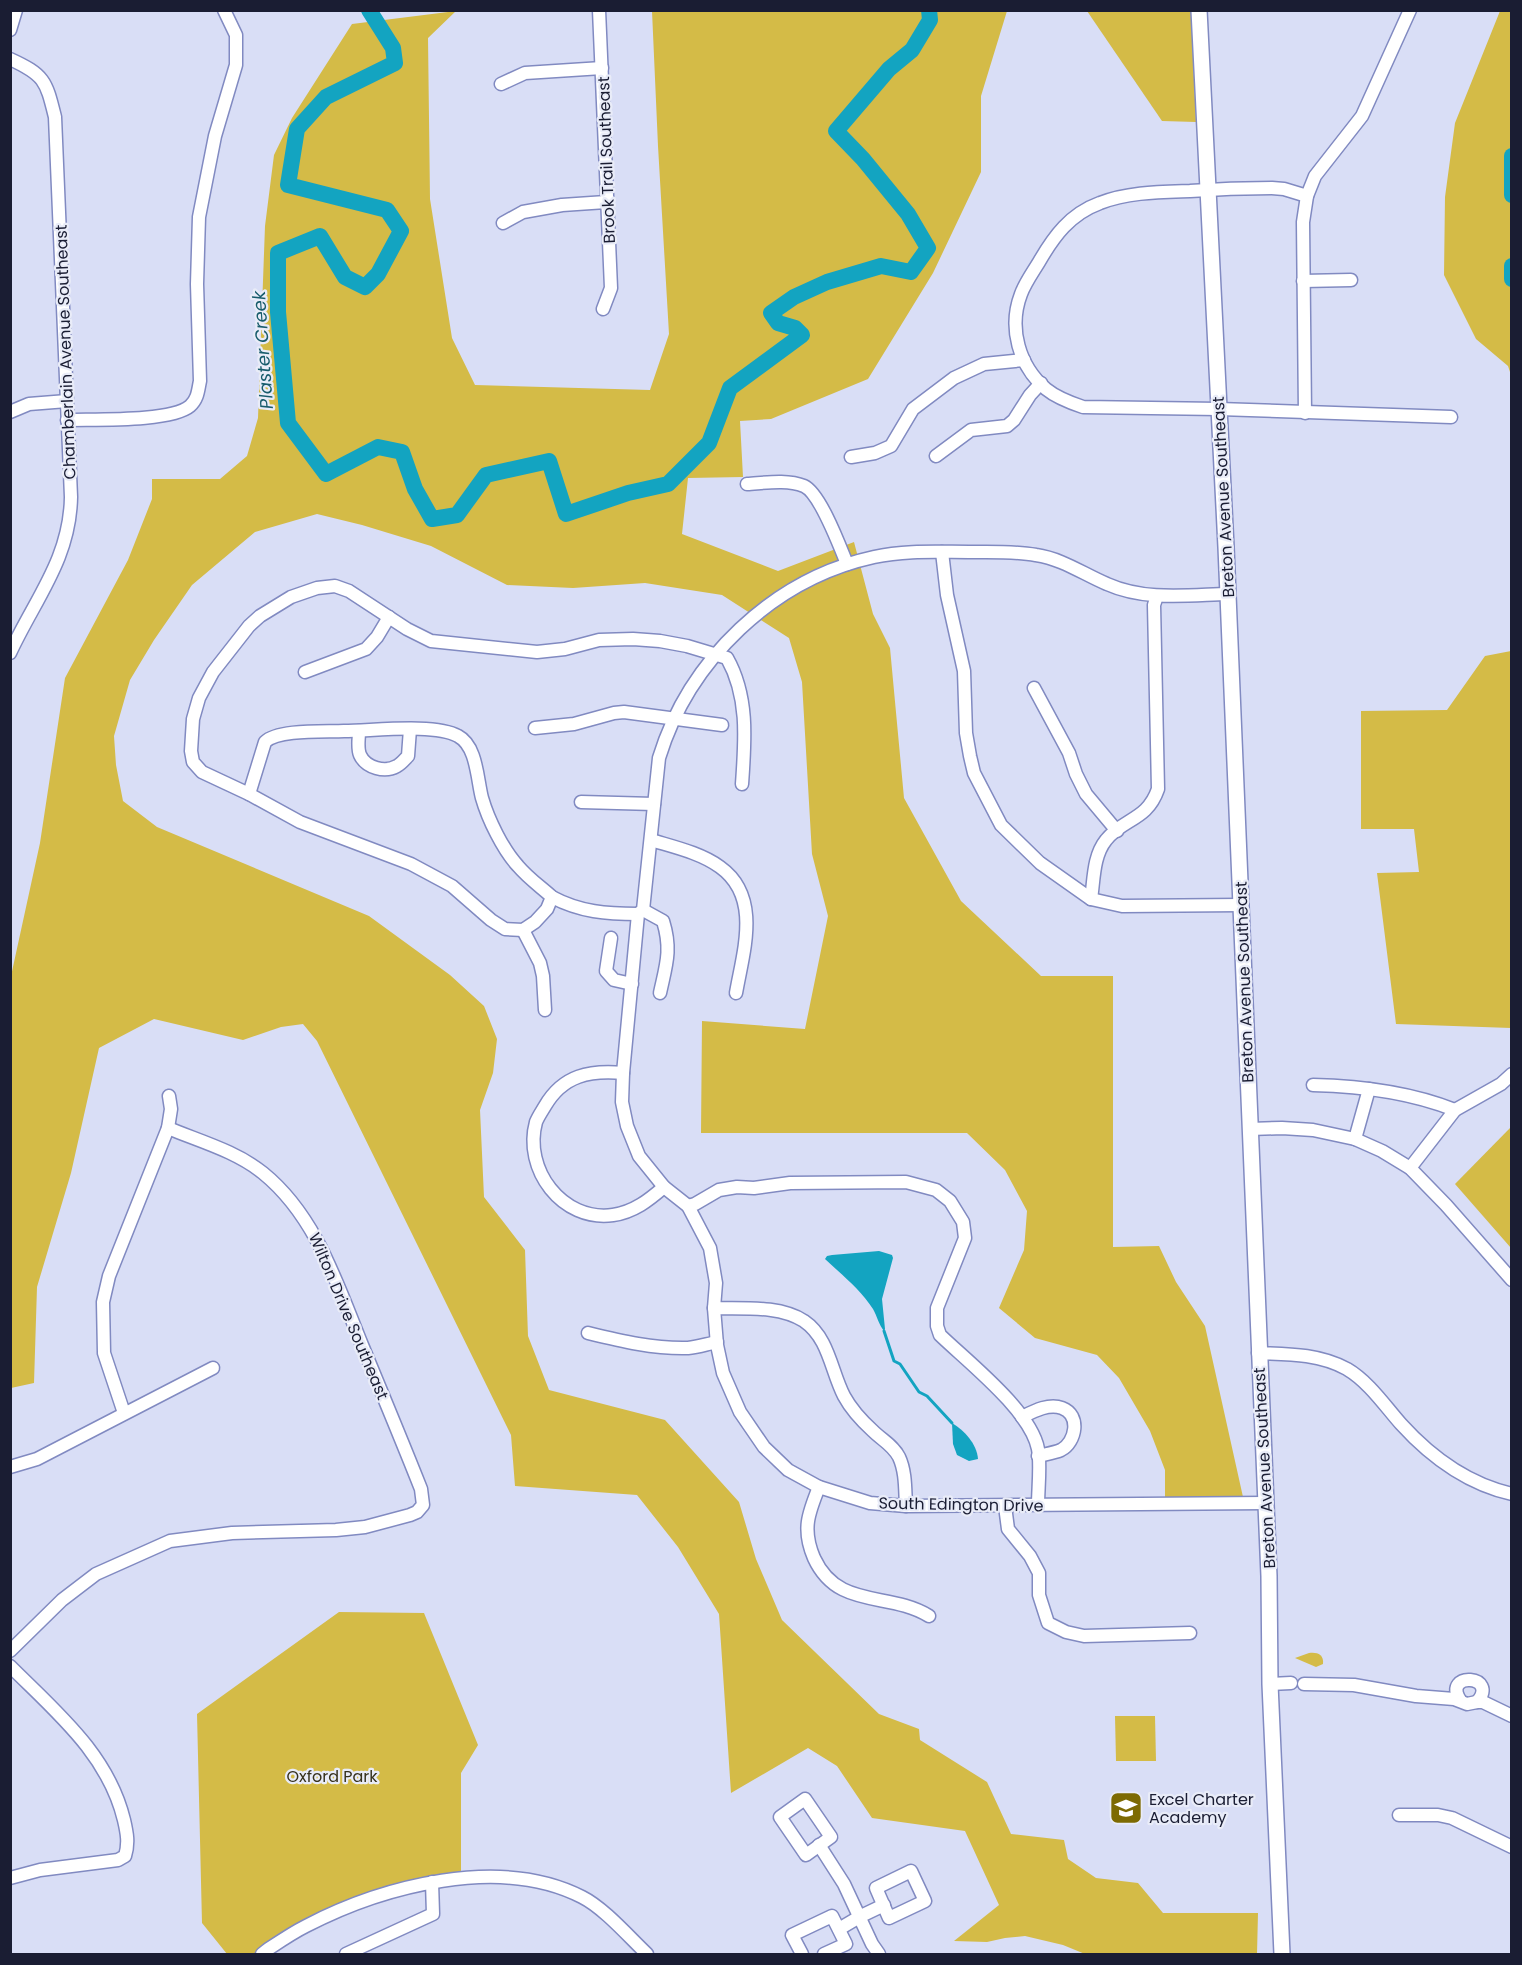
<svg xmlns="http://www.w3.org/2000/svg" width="1522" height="1965" font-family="Poppins,sans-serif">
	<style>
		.green { fill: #d4bb47 }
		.water { fill: #13a4c1 }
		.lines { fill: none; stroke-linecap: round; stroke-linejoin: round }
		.stream { stroke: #13a4c1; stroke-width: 3 }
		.river { stroke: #13a4c1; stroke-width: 16 }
		.minor-casing { stroke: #818ac1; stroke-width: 15 }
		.major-casing { stroke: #818ac1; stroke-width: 18 }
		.minor { stroke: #fff; stroke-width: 12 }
		.major { stroke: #fff; stroke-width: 15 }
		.labels { text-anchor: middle; stroke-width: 4.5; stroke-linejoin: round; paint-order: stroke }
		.street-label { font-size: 16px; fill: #1a1d33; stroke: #e9ecf8 }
		.park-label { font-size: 16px; fill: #36311c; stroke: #e9ecf8 }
		.poi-label { font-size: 16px; fill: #1a1d33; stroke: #e9ecf8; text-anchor: start }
		.water-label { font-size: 18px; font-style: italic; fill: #185c6c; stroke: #e9ecf8 }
	</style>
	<rect width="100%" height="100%" fill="#d9def6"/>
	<g class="green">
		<polygon points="456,11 428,38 430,199 452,338 475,385 650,390 669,334 658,146 652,11 1007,11 981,96 981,172 933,273 868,379 771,419 740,421 743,477 688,478 682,534 778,571 854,542 873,614 890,648 904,798 961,901 1041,976 1113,976 1113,1247 1159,1246 1176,1282 1205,1326 1243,1497 1165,1497 1165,1470 1150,1431 1119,1378 1097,1355 1035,1338 999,1308 1024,1250 1027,1211 1005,1170 967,1133 701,1133 702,1021 805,1029 828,916 812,854 802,682 789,638 722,595 645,583 573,588 507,585 431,546 362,525 317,514 255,532 192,585 154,640 130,680 114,736 116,765 123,801 157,827 369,916 450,975 484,1006 497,1039 493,1073 480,1110 484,1197 525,1250 528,1336 549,1390 665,1420 739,1502 756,1559 782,1620 879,1714 919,1729 920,1740 987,1782 1011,1834 1064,1840 1068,1859 1096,1878 1138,1883 1163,1913 1258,1913 1257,1954 1085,1954 1063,1945 1025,1936 1005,1938 987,1942 954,1941 999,1905 965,1831 872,1818 837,1766 808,1748 731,1793 719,1614 678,1547 637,1495 515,1486 511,1435 317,1041 303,1024 281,1027 243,1040 154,1019 99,1048 71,1173 37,1287 34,1383 11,1388 11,976 40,843 65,678 128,560 152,499 152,479 220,479 247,456 258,418 265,226 274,155 292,118 352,24"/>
		<polygon points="1087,11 1191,11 1196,122 1162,121"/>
		<polygon points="1500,11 1512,11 1511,375 1508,366 1476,339 1444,275 1445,197 1455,123"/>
		<polygon points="1511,651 1511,1028 1396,1024 1377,873 1419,872 1414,829 1361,829 1361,711 1447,710 1485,656"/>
		<polygon points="1511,1127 1511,1248 1455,1184"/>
		<polygon points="339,1612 424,1613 478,1745 461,1773 461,1879 359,1902 262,1954 227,1954 202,1923 197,1714"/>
		<path d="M1309,1653C1317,1652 1324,1654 1323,1664L1316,1667L1295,1658Z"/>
		<polygon points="1115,1716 1155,1716 1156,1761 1116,1761"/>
	</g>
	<g class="water">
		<path d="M879,1251L892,1255L893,1258L882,1299L885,1329L884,1331C879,1325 877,1316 873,1309C861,1290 842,1275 825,1259L827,1256L832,1255Z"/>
		<path d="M952,1423C964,1430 977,1444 978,1459L969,1461L957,1455L953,1444Z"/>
	</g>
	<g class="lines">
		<polyline class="stream" points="884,1331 894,1361 900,1364 919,1392 927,1396 952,1423"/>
		<g class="river">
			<polyline points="369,10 393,48 395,63 326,97 297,129 288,185 387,210 401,231 378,274 365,287 345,277 320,236 278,253 278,312 288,423 326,474 378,447 402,452 415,489 432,519 457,515 486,475 549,461 566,514 628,493 668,484 709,443 730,388 802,335 795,328 778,323 771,313 794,297 827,282 881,266 911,272 928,248 908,214 863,159 836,131 889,69 912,50 930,20 929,10"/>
			<polyline points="1512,156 1512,195"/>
			<polyline points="1512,266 1512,279"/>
		</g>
		<g class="minor-casing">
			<g id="minor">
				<polyline points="599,10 611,288 603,309"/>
				<polyline points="10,30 16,10"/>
				<path d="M10,59C45,75 46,81 55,117L71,497C70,559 35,599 10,653"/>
				<polyline points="501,84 525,73 602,68"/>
				<path d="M1307,196L1284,189L1272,188C1245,188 1217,189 1190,191C1160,192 1128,192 1100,203C1070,214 1054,236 1039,262C1033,272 1025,283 1021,294C1008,328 1019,366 1046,389C1057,398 1071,403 1083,407L1219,409L1451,417"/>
				<polyline points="503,223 523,212 562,205 606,202"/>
				<polyline points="1303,281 1351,280"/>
				<polyline points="10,412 29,404 67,401"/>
				<polyline points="1305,413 1303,222 1307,196 1315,176 1362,116 1410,10"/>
				<path d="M67,420C94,419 171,422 190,406C198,399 198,390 200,381L197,284L199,217L215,136L236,65V35L224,10"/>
				<polyline points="936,456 971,430 1007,426 1014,420 1030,395 1041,383"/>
				<polyline points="851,457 875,453 891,446 913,409 954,378 984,364 1024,360"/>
				<path d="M747,484C764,483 787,479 804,486C820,493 840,547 847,564"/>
				<polyline points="942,552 947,595 964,671 966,733 970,756 974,773 1001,825 1040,863 1091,899 1122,906 1241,905"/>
				<path d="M1228,594C1188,595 1145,601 1107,584C1083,574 1063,559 1036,555C1014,551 991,552 969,552C937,552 905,550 874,557C773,579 689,660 659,758L643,910L638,914L623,1073L622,1102L627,1126L639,1156L664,1187L688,1206L710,1248L716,1283L714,1308L717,1345L723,1373L740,1412L764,1447L788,1470L819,1487L870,1503L906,1506L1265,1503"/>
				<polyline points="305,672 366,649 377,637 389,617"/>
				<polyline points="1034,688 1069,753 1076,774 1086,794 1117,831"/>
				<polyline points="535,728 574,724 614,713 624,712 722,725"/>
				<path d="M359,731C359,739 357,748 360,755C366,768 385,773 397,766C401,764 405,759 408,756L410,729"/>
				<path d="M249,794L265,742C278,729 325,732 344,731C372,731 435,723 458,736C477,746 477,779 482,798C488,819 503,850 518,866C528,878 541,887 552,897"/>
				<polyline points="581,802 654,804"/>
				<path d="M651,840C674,847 701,853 720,867C762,897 743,952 736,993"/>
				<path d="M1091,899C1094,880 1093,856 1106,840C1123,818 1147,821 1158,789L1154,605L1157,596"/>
				<path d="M643,910L663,921C672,950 666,965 660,993"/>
				<path d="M638,914C607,914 580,912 552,897L547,909L535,922L523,930L505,929L491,920L452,886L411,864L300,822L249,794L202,772L193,762L191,751L193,719L199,698L213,672L249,626L260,616L291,597L317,588L335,586L349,591L407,629L431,641L537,652L565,649L599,640L633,639L660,641L687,646L727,658C749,697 745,741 742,784"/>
				<polyline points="523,930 540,963 543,976 545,1010"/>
				<polyline points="611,938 606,971 614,980 632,984"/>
				<path d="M623,1073C590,1070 563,1075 545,1106C542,1111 538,1117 536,1122C523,1169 562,1222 613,1215C634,1212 649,1200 664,1187"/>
				<path d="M1313,1085C1359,1086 1412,1093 1455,1110"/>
				<polyline points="1250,1129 1282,1128 1313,1130 1355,1139 1382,1151 1410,1168 1446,1205 1512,1280"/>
				<polyline points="1355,1139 1369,1089"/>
				<polyline points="1410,1168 1455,1110 1501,1084 1512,1074"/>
				<path d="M688,1206L695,1204L719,1190L737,1187L754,1188L790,1183L906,1182L936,1190L950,1201L963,1222L965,1238L937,1308V1326L940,1335C968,1362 1031,1411 1038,1449C1041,1464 1038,1489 1038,1505"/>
				<path d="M714,1308C743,1309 779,1305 804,1321C829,1338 831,1371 844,1396C851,1409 862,1421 873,1431C882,1440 893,1445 899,1457C906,1472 905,1490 906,1506"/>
				<path d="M588,1333C621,1341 654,1349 688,1348C698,1347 707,1344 717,1342"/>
				<path d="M1258,1353C1289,1354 1320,1354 1347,1369C1369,1382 1385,1406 1401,1424C1430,1456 1468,1484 1512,1494"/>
				<polyline points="124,1413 104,1353 103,1302 109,1276 168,1128 171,1109 169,1096"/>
				<path d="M1022,1417C1034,1411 1049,1403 1062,1408C1081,1415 1076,1442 1061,1450C1054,1453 1046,1454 1038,1456"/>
				<polyline points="10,1467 37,1459 213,1368"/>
				<path d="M819,1487C808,1514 802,1530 814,1558C838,1610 888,1591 929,1616"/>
				<polyline points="1005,1506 1008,1529 1030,1556 1039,1573 1039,1595 1048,1623 1066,1632 1084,1636 1190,1633"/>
				<path d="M10,1651L62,1600L96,1574L170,1541L232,1533L336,1530L365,1527L410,1515L417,1512L423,1505L421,1489C402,1441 382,1393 362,1345C337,1284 316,1216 263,1173C236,1151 199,1141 168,1128"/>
				<path d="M10,1666C56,1712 108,1754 124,1820C127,1833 129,1843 125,1856L118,1860L40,1870L10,1878"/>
				<polyline points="1270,1684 1291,1683"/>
				<polyline points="1304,1684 1354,1685 1416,1696 1454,1699 1467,1704 1477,1702 1483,1702 1512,1716"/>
				<path d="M1460,1700C1442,1671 1500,1675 1477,1702"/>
				<polygon points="805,1799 831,1837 806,1855 780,1817"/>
				<polyline points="1399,1815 1438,1815 1452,1818 1512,1847"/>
				<polyline points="819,1845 844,1884 872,1944 879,1954"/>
				<polygon points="911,1871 925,1901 889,1918 876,1888"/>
				<polyline points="839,1929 861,1916 884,1905"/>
				<path d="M262,1954L267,1950C279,1942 292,1933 306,1926C383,1886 500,1855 582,1897C604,1908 629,1937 647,1954"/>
				<polyline points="346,1954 433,1914 432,1882"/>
				<polyline points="802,1954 792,1935 832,1916 846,1944 824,1954"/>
			</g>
		</g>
		<g class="major-casing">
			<polyline id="major" points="1199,10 1226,547 1269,1576 1270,1684 1282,1954"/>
		</g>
		<use href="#minor" class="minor"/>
		<use href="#major" class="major"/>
	</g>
	<defs>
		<g id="school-square" transform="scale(1.725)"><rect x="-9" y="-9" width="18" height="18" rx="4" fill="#7d6a02" stroke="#e9ecf8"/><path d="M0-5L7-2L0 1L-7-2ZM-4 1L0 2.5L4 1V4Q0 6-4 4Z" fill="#fff"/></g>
	</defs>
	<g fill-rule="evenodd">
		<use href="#school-square" x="1126" y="1808"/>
	</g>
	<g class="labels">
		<g class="street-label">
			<text transform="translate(606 160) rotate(-92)" y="6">Brook Trail Southeast</text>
			<text transform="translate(65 352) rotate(-92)" y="6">Chamberlain Avenue Southeast</text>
			<text transform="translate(1223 497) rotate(-93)" y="6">Breton Avenue Southeast</text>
			<text transform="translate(1244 982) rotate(-92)" y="6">Breton Avenue Southeast</text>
			<text transform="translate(349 1316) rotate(67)" y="6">Wilton Drive Southeast</text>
			<text transform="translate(1264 1468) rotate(-93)" y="6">Breton Avenue Southeast</text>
			<text transform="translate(961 1504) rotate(1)" y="6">South Edington Drive</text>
		</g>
		<g class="park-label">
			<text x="332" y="1782">Oxford Park</text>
		</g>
		<g class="poi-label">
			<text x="1149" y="1805">Excel Charter<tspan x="1149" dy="18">Academy</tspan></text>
		</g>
		<g class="water-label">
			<text transform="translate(263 350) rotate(-94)" y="6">Plaster Creek</text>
		</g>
	</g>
	<rect width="1522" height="1965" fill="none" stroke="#1a1d33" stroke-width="24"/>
</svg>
